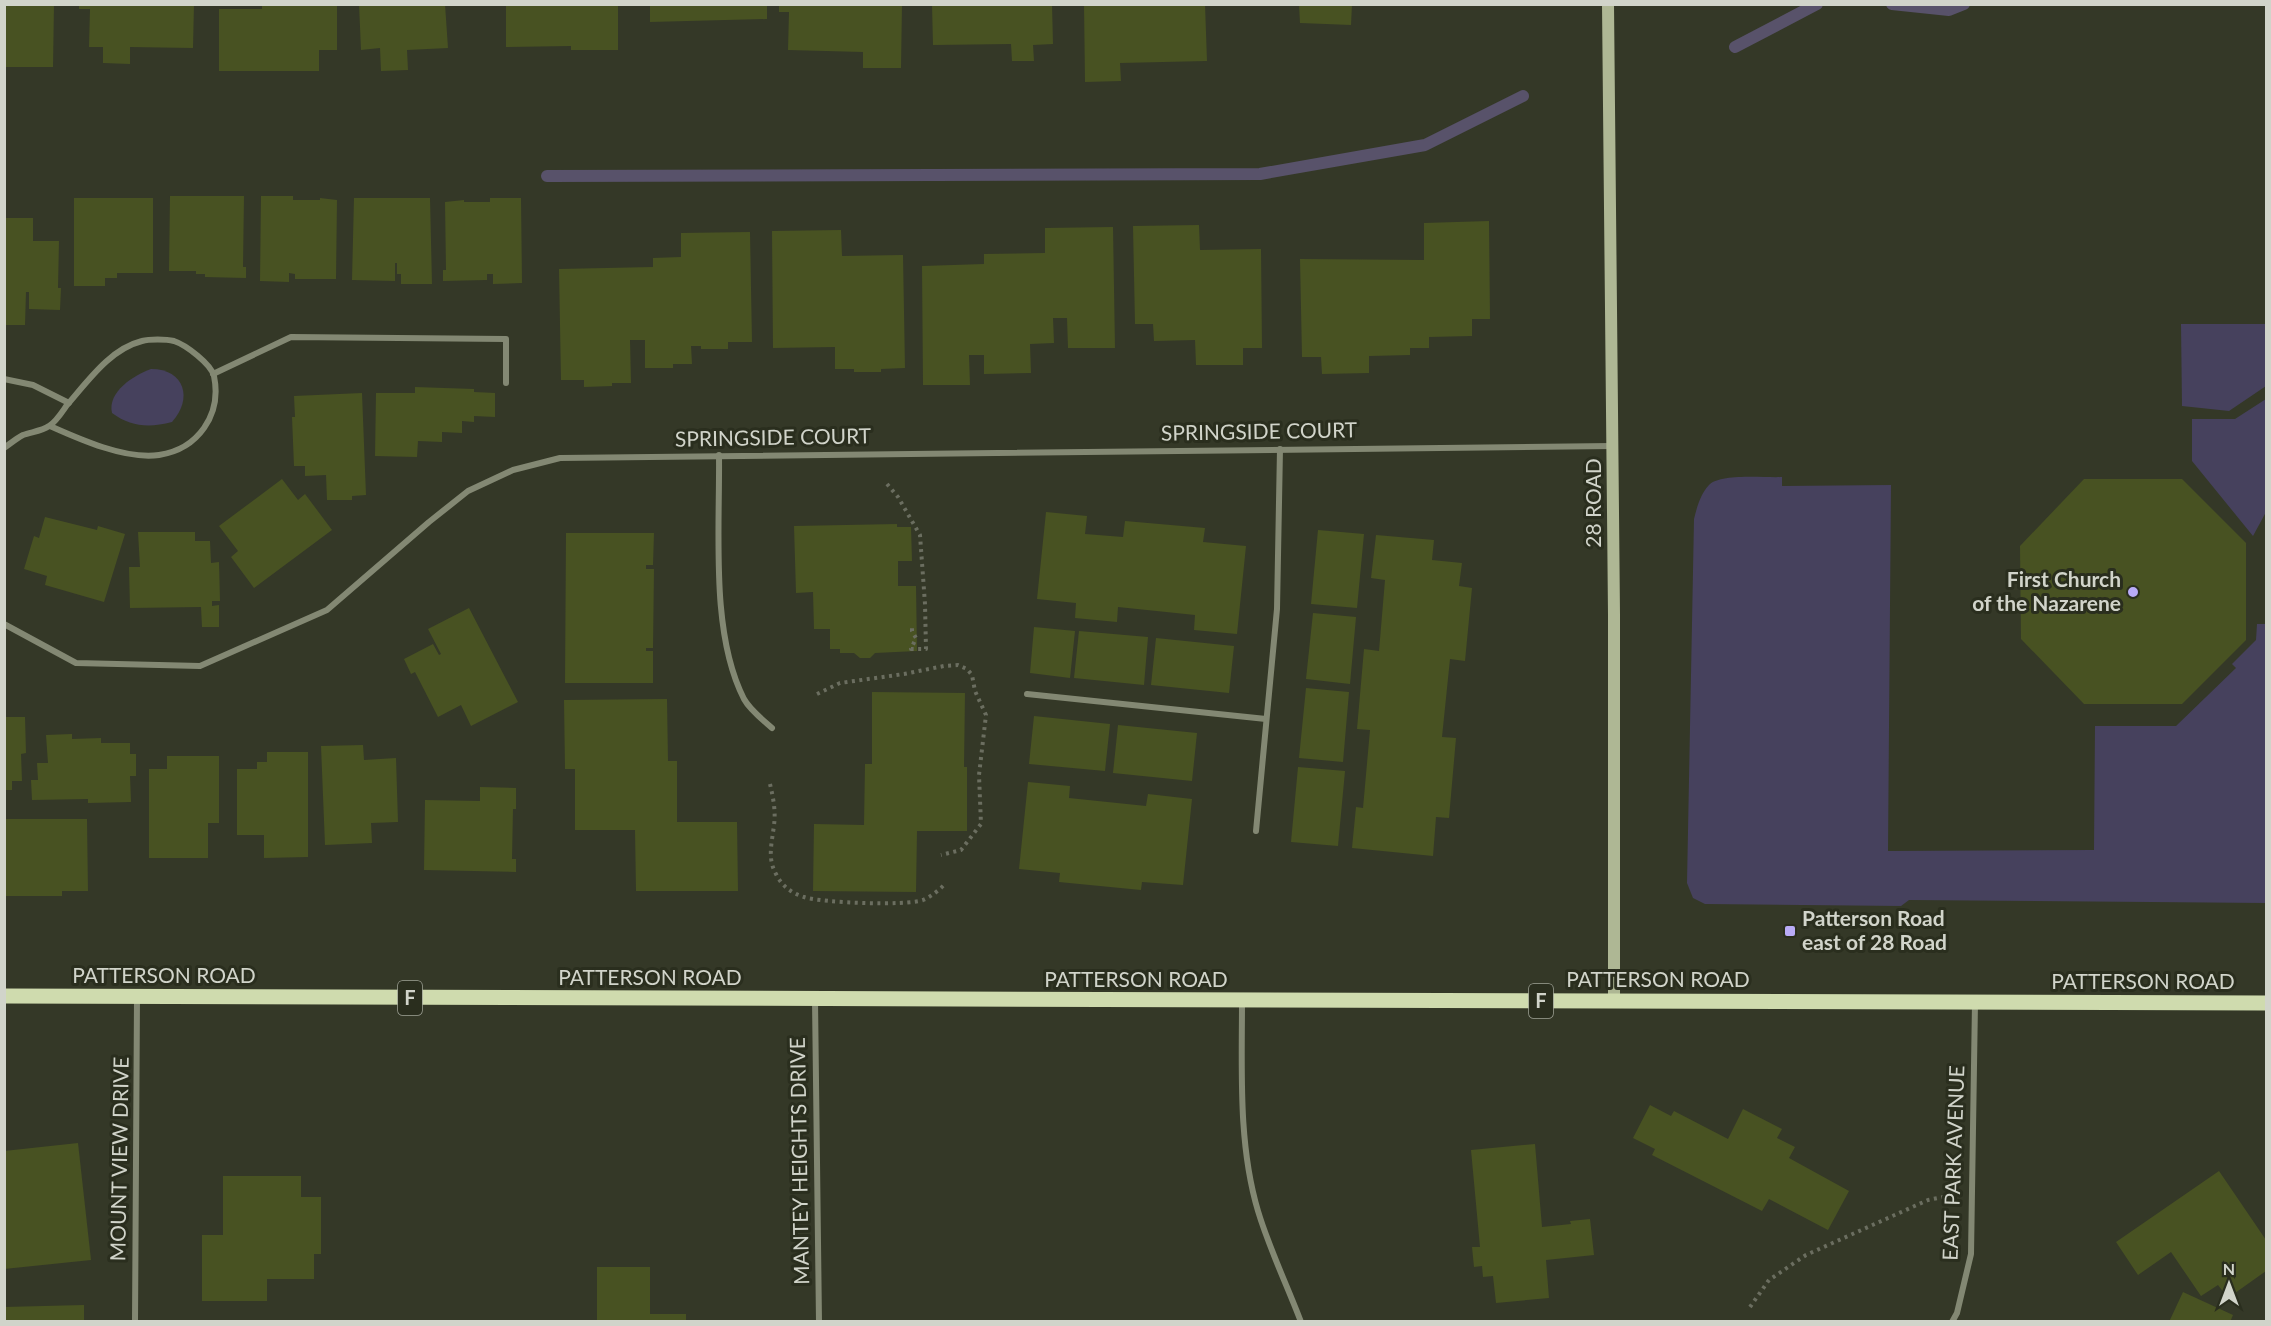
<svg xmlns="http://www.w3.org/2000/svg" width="2271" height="1326" font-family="Lato,sans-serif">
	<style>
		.green { fill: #46415d }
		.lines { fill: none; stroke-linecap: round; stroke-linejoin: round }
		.stream { stroke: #58526a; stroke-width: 12 }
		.building { fill: #485222 }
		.path { stroke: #6b6e60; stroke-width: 4; stroke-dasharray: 3 4.5; stroke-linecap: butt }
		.street { stroke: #838873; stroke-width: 6 }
		.secondary { stroke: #aeb794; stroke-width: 12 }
		.primary { stroke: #cfdbae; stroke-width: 15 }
		.poi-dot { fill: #b9abf7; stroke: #2a2e1e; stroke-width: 2 }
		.labels { text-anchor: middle; stroke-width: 6; stroke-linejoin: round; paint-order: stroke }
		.shield { fill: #2a2e1e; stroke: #9fa296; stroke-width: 1.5 }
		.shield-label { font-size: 20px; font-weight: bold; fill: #d1d4ca }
		.street-label { font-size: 21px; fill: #d1d4ca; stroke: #2a2e1e }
		.poi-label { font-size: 21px; font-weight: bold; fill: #d1d4ca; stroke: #2a2e1e; text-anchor: end }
	</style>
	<rect width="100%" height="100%" fill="#343827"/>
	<g class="green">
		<polygon points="2181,324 2266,324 2266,386 2229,411 2182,406"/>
		<path d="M151,369C185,369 193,399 172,422C149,428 131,427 112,413C107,392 134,375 151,369Z"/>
		<polygon points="2266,399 2266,512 2253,536 2192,461 2192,419 2235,419"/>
		<path d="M1782,477V486L1891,485L1888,851L2094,850L2095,726H2176L2236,668L2232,664L2256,640L2257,624H2266V903L1909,900L1901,906L1705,904L1693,898L1687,883L1694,519C1697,507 1700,495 1709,485C1721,473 1765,478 1782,477Z"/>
	</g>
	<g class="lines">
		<g class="stream">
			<polyline points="1892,4 1949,10 1964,4"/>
			<polyline points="1735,47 1817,4"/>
			<polyline points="547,176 1260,174 1425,145 1523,96"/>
		</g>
	</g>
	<g class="building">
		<polygon points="4,4 54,4 53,67 4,67"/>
		<polygon points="79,4 194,4 193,48 130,47 130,64 103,63 103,47 89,47 90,9 79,9"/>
		<polygon points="262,4 337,4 337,50 319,50 319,71 219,71 219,9 262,9"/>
		<polygon points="359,4 445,4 448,48 407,50 408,70 381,71 380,48 361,50"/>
		<polygon points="506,4 618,4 618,50 571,50 571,46 506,47"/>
		<polygon points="650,4 767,4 767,19 650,22"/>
		<polygon points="779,4 902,4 901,68 863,68 863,52 788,50 789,12 779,12"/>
		<polygon points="932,4 1052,4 1053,44 1033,45 1034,61 1012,61 1011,44 933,45"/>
		<polygon points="1084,4 1205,4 1207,61 1120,63 1121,81 1085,82"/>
		<polygon points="1299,4 1352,4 1351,25 1300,23"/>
		<polygon points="170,196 244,196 243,267 246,267 246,278 205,277 205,274 196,274 196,271 169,271"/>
		<polygon points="261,196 293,196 293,200 320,200 320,198 337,200 336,279 295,279 295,274 289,273 289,282 260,281"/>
		<polygon points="74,198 153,198 153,273 117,273 117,278 105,278 105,286 74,286"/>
		<polygon points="354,198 430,198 432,284 401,284 401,274 397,274 397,263 395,263 395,281 352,280"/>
		<polygon points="490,198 521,198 522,283 493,284 493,274 487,274 487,280 443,281 443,270 446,270 445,202 464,200 464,202 490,202"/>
		<polygon points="4,218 33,218 33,241 59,241 58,288 61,288 60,310 29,309 29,292 26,292 25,325 4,325"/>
		<polygon points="1489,221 1490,319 1472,319 1472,336 1429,337 1429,348 1410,348 1410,355 1369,356 1369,373 1322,374 1321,357 1302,357 1300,259 1424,260 1424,223"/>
		<polygon points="1199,225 1200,250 1261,249 1262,348 1243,348 1243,365 1196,365 1195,340 1154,341 1153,324 1135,324 1133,226"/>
		<polygon points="1113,227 1115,348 1068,348 1067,318 1053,318 1054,343 1030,344 1031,373 984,374 984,355 969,355 970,385 923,385 922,266 984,264 984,254 1045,253 1045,228"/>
		<polygon points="841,230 842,256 903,255 905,368 881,369 881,372 854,372 854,369 835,369 835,347 773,348 772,231"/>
		<polygon points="750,232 752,342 728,342 728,349 701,349 701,346 691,346 692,364 673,364 673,368 645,368 645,340 630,340 631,383 612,383 612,386 584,387 584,380 561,380 559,269 653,267 653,258 681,257 681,233"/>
		<polygon points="415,387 474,389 474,392 495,393 495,417 474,416 474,422 462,421 462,433 442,432 442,442 418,441 417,457 375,456 376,393 415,393"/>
		<polygon points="362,393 366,495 352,496 352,500 327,500 326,475 305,476 305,466 294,466 292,417 295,417 294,396"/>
		<polygon points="282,479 298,500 305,494 332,530 254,588 231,557 238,551 219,526"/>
		<polygon points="2084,479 2182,479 2246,543 2246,640 2182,704 2084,704 2021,639 2020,546"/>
		<polygon points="1046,512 1087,516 1085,534 1123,537 1125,521 1205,528 1203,542 1246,546 1237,634 1194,630 1195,615 1118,607 1117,622 1075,618 1076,603 1037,599"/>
		<polygon points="45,517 97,530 98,526 125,534 104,602 45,585 47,576 24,569 34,536 39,538"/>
		<polygon points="897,524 897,527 911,527 912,561 898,561 898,586 916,586 917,651 875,653 870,658 860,658 854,653 840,653 840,649 830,649 830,629 814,629 813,592 796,593 794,526"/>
		<polygon points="1318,530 1364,534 1357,608 1311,604"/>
		<polygon points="138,532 195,532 195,541 210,541 211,563 219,562 220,601 212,601 212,606 219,605 219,627 202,627 201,607 130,608 129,567 140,567"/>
		<polygon points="566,533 654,533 653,565 646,565 646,569 654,569 653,648 646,648 646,651 653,651 653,683 565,683"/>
		<polygon points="1376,535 1434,540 1432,560 1462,563 1459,586 1472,588 1465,661 1450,659 1442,737 1456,738 1449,818 1436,817 1433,856 1352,848 1356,807 1363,808 1370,730 1357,729 1364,649 1379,651 1385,580 1371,578"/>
		<polygon points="469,608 518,702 471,726 461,705 438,717 415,672 411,674 404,659 433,644 439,655 441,654 428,629"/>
		<polygon points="1313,613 1356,617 1350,684 1306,679"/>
		<polygon points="1034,627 1075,631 1070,678 1030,673"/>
		<polygon points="1079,631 1148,637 1144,685 1074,678"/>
		<polygon points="1156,638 1234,646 1229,693 1151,685"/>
		<polygon points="1306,688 1349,692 1343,762 1299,758"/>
		<polygon points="872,692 965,693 964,767 967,767 967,831 917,831 916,892 813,891 814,824 864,825 865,764 872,764"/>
		<polygon points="667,699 668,761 677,761 677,822 737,822 738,891 636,891 635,830 575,830 575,769 565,769 564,700"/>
		<polygon points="1034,716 1110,724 1105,771 1029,764"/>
		<polygon points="4,717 25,717 26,753 21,754 22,781 12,781 12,790 4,790"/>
		<polygon points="1118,725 1197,733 1192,781 1113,773"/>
		<polygon points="72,734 72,739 101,738 101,743 130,743 130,754 136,754 136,776 130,776 131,802 88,803 88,799 32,800 31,780 38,780 37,763 48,763 46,735"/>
		<polygon points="363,745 364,760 396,758 398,822 371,823 372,843 325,845 321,746"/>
		<polygon points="267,752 308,752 308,857 264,858 264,835 237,835 237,769 257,769 257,762 267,762"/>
		<polygon points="167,756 219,756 219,823 208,823 208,858 149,858 149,769 167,769"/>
		<polygon points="1298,767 1345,771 1338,846 1291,842"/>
		<polygon points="1028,782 1070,786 1069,798 1146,806 1148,794 1192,799 1183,885 1142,882 1141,890 1059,882 1060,873 1019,869"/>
		<polygon points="480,787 516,788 516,809 513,809 512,859 516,859 516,872 424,870 425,800 480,801"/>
		<polygon points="4,819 87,819 88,891 62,891 62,896 4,896"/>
		<polygon points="1650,1105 1671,1116 1674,1111 1728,1139 1743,1109 1782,1129 1777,1138 1795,1147 1789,1158 1849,1191 1828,1230 1769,1199 1762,1211 1652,1155 1655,1149 1633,1138"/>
		<polygon points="78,1143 91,1260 4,1269 4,1151"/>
		<polygon points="1535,1144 1542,1227 1571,1224 1570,1221 1590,1219 1594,1255 1546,1260 1549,1298 1496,1303 1493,1276 1483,1277 1482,1266 1474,1267 1472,1247 1480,1247 1471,1150"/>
		<polygon points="2219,1171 2266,1240 2266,1271 2228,1298 2218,1285 2201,1296 2171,1252 2138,1275 2116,1242"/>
		<polygon points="223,1176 301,1176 301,1197 321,1197 321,1254 314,1254 314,1279 267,1279 267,1301 202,1301 202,1235 223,1235"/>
		<polygon points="597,1267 650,1267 650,1314 686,1314 686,1322 597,1322"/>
		<polygon points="2183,1292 2233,1315 2230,1322 2169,1322"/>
		<polygon points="84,1305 84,1322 4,1322 4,1307"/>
	</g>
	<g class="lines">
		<g class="path">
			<polyline points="887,484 898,497 920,535 925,604 926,649 911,649 916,638 912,631 912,625"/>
			<polyline points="817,694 840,683 904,674 944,666 958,665 967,669 972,675 975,691 986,715 979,775 981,824 961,850 941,855"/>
			<path d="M770,784C773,797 776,811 774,825C772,843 767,858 776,874C782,886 791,893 804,897C822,903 906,906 923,900C932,896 939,890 945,884"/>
			<polyline points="1750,1307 1769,1280 1806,1255 1928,1200 1948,1196"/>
		</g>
		<g class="street">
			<polyline points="213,374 291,337 506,339 506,383"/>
			<polyline points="4,379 33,385 69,403"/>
			<path d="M4,448C11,443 17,438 23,435C31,432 42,431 49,426C56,422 62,412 67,405C88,381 110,349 142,341C149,339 166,339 174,341C186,345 211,364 214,376C222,415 198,449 159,455C126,460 79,439 50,426"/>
			<path d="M719,455C720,529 710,633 744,699C750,710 763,720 772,728"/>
			<polyline points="4,624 76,663 200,666 327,610 429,522 468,491 513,470 560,458 1612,446"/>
			<polyline points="1027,694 1266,719"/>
			<polyline points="1256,831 1277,609 1280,449"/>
			<polyline points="815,1000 819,1322"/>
			<path d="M1242,1001C1242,1070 1238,1144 1258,1211C1269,1248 1287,1285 1301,1322"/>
			<polyline points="135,1322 137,998"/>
			<polyline points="1952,1322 1957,1313 1971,1254 1975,1003"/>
		</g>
		<polyline class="secondary" points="1608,4 1614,614 1614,1002"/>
		<polyline class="primary" points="4,996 2266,1003"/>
	</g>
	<g class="poi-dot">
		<circle cx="2133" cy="592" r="6"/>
		<rect x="1784" y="925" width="12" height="12" rx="3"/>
	</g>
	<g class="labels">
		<g class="shield">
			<rect x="398" y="981" width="24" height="34" rx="4.5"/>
			<rect x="1529" y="984" width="24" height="34" rx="4.5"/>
		</g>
		<g class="shield-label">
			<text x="410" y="1005">F</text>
			<text x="1541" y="1008">F</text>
		</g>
		<g class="street-label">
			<text transform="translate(1259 432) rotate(-1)" y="7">SPRINGSIDE COURT</text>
			<text transform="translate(773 438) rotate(-1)" y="7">SPRINGSIDE COURT</text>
			<text transform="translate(1594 503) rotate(-90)" y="7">28 ROAD</text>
			<text x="164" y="983">PATTERSON ROAD</text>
			<text x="650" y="985">PATTERSON ROAD</text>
			<text x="1136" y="987">PATTERSON ROAD</text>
			<text x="1658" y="987">PATTERSON ROAD</text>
			<text x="2143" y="989">PATTERSON ROAD</text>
			<text transform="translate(120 1159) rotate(-89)" y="7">MOUNT VIEW DRIVE</text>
			<text transform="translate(800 1161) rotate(-91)" y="7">MANTEY HEIGHTS DRIVE</text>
			<text transform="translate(1954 1163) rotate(-88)" y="7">EAST PARK AVENUE</text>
		</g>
		<g class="poi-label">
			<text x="2121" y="587">First Church<tspan x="2121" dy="24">of the Nazarene</tspan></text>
			<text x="1802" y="926" text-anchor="start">Patterson Road<tspan x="1802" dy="24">east of 28 Road</tspan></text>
		</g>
	</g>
	<rect width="2271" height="1326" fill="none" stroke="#d1d4ca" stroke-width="12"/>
	<g transform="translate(2229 1284)" stroke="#2a2e1e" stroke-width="4.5" paint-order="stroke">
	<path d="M0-4.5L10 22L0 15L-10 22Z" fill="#d1d4ca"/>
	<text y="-9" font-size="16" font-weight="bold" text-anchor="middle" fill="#d1d4ca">N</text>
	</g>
</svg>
